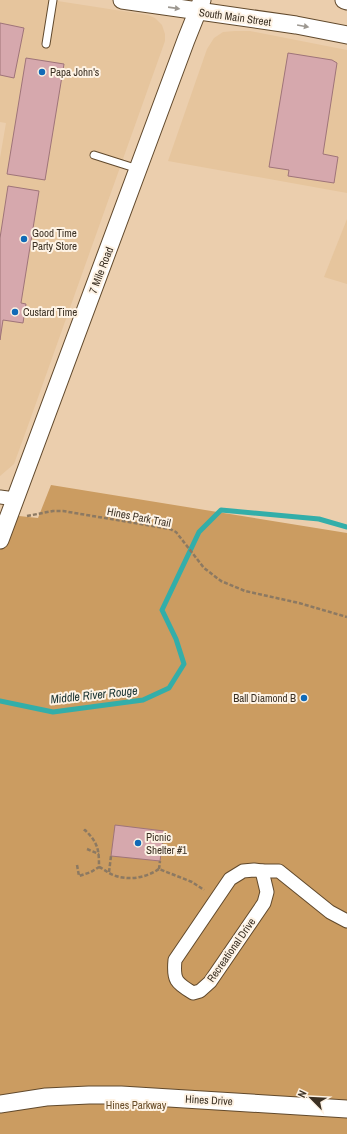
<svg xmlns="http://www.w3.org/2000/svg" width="347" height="1134" font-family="'Archivo Narrow',sans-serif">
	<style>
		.built { fill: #e6c59d }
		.green { fill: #cb9c61 }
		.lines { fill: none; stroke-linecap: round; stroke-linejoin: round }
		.stream { stroke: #33aea9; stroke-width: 5 }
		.building { fill: #d6a8ad; stroke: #9f7479 }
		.service-casing { stroke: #61492c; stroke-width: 9 }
		.minor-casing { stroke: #61492c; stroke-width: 15 }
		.tertiary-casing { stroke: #61492c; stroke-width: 19 }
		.path { stroke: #8c7962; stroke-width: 2.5; stroke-dasharray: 4 2; stroke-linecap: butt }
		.service { stroke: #fff; stroke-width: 7 }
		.minor { stroke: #fff; stroke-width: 13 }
		.tertiary { stroke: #fff; stroke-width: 17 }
		.oneway { fill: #9d9891 }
		.poi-dot { fill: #116ab7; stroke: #fef3e5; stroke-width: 1.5 }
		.labels { text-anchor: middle; stroke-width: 4; stroke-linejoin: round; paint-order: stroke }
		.street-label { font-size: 11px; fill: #3b3023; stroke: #fef3e5 }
		.poi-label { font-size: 11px; fill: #3b3023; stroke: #fef3e5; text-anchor: start }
		.park-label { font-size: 11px; fill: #694d29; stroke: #fef3e5 }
		.water-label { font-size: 12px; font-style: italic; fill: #183231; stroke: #fef3e5 }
	</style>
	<rect width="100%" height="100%" fill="#ebcead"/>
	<g class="built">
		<polygon points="0,0 51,0 148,15 155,18 162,25 165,34 165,41 30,420 14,464 0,476 0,158 6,123 0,122"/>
		<polygon points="235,31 250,31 347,50 347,193 168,161 207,49 214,38 223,32"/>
		<polygon points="347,219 347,284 324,277"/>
	</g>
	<polygon class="green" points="51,485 347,533 347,1134 0,1134 0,514 38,518"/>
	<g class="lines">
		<polyline class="stream" points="0,701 53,712 143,700 169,688 184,664 176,639 162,610 199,532 221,510 319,519 347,527"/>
	</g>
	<g class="building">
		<polygon points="0,23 24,28 14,78 0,75"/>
		<polygon points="288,53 332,60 337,63 323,154 338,157 334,183 288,176 289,170 269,167"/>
		<polygon points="26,58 64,64 45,180 7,174"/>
		<polygon points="8,186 39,191 21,303 26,304 23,323 3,320 0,340 0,238"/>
		<polygon points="115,825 164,831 160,861 111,856"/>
	</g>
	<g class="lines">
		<g class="service-casing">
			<g id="service">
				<polyline points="46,44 53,0"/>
				<polyline points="94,155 138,169"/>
			</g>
		</g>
		<g class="minor-casing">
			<g id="minor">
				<polyline points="0,497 15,499"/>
				<path d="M254,870L262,871L267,892L264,903L210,982L200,991L193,993C176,983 173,980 175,960L230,879L243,871Z"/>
				<polyline points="262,871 279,871 330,912 347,921"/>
			</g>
		</g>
		<g class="tertiary-casing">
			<g id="tertiary">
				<polyline points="122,0 296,25 347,35"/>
				<polyline points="344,0 347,1"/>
				<polyline points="0,540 186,40 202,0"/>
				<polyline points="0,1104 46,1097 89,1095 121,1095 347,1109"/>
			</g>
		</g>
		<g class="path">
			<polyline points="27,516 53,511 63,511 170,529 176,532 204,568 221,581 245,591 299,603 347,617"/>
			<polyline points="87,849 99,854"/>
			<path d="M77,865L79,876L91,872L99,867C99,849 98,843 85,830L83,833"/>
			<path d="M99,867C104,869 108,873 113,875C128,881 146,878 159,869L192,882L204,890"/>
			<polyline points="159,869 160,861"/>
			<polyline points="109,872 111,856"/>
		</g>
		<use href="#service" class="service"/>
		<use href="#minor" class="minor"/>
		<use href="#tertiary" class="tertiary"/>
	</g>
	<defs><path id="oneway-solid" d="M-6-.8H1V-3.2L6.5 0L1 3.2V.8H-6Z"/></defs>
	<g class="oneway">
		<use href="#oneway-solid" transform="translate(174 8) rotate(8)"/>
		<use href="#oneway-solid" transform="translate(303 26) rotate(10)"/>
	</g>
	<g class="poi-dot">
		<circle cx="42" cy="72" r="4"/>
		<circle cx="24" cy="239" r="4"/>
		<circle cx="15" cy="312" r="4"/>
		<circle cx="304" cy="698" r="4"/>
		<circle cx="138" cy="843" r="4"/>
	</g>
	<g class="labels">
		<g class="street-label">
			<text transform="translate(235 17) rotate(8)" y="4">South Main Street</text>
			<text transform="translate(101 270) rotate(-69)" y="4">7 Mile Road</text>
			<text transform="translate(139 517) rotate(11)" y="4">Hines Park Trail</text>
			<text transform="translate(231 950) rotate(-55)" y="4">Recreational Drive</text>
			<text transform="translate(209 1100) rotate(3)" y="4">Hines Drive</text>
		</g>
		<g class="poi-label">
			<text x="50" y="76">Papa John's</text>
			<text x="32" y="237">Good Time<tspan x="32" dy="13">Party Store</tspan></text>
			<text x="23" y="316">Custard Time</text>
			<text x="296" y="702" text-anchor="end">Ball Diamond B</text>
			<text x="146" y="841">Picnic<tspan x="146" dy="13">Shelter #1</tspan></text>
		</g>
		<g class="park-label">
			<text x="136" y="1109">Hines Parkway</text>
		</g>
		<g class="water-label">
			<text transform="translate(94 695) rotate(-6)" y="4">Middle River Rouge</text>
		</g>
	</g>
	<g transform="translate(311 1098) rotate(294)" stroke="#fef3e5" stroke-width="3" paint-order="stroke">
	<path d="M0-3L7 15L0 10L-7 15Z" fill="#3b3023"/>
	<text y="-6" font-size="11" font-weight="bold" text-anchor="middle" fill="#3b3023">N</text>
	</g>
</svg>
